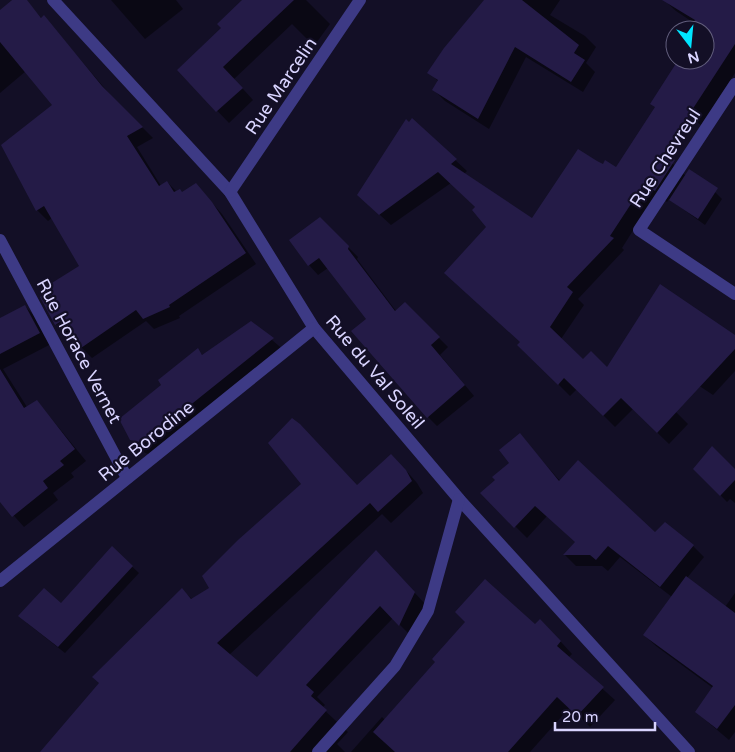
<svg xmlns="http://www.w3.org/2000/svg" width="735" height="752" font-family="'Varela Round',sans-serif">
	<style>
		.shadow { fill: #0007 }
		.building { fill: #241b47 }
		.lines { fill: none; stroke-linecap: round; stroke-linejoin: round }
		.minor { stroke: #3d3a85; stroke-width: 12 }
		.labels { text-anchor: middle; stroke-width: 4.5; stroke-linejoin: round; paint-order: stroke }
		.street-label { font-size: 18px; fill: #d9d4ff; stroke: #130f26 }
	</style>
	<rect width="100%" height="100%" fill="#130f26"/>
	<g class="shadow">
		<polygon points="12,0 26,0 42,19 44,17 113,98 153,138 137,147 161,186 167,182 177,192 182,193 196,185 222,214 256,264 179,316 180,318 154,329 146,321 92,358 82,348 73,331 66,335 56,324 52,292 81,266 52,218 48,221 37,210 3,145 54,105 26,71 0,93 0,11"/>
		<polygon points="111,0 176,0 183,9 145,39"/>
		<polygon points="244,0 306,0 330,24 314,46 292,24 234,79 253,100 229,123 178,70 223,28"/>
		<polygon points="486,0 560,0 550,15 585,36 596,47 586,63 595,72 583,92 526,57 489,129 445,101 434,90 439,82 429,72"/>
		<polygon points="664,0 711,0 735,15 735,73 701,125 670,104 676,66 670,60 675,52 675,60 705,60 705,30 690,30 694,23 676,11"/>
		<polygon points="412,120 467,171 464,174 532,219 597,163 616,169 636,139 673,164 686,176 715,192 722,199 705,225 669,199 667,202 656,194 622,248 624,250 578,299 584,305 561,339 583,361 607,369 617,353 688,424 669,444 633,409 615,427 577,389 570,396 519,345 521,342 488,227 476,208 451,183 391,225 370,206"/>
		<polygon points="320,219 358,257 357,259 396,311 405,304 448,347 440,355 474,396 437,426 428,417 368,319 328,268 318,275 309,265"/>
		<polygon points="25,306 36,318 51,344 3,369 27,407 37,401 86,461 71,473 74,477 53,493 58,500 24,527 0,500 0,320"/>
		<polygon points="251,322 286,352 157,456 145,453 131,439 163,385 198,350 203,356"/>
		<polygon points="735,336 735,371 713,395 639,346"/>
		<polygon points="520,435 560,481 655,534 693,546 704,557 687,578 725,607 735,593 735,732 729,740 696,712 713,688 656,646 644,635 672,597 620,557 608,571 602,566 576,566 565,555 576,542 547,516 527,538 482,493 497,480 511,463"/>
		<polygon points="403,467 417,483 423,493 391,523 382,514 229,655 257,679 388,564 426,605 411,636 393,618 317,697 325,705 322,708 348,732 337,744 345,752 41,752 182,590 193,600 360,491"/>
		<polygon points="694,468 735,471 735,503 730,499 727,502"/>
		<polygon points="112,548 139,573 65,653 27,623 61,604"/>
		<polygon points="535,626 552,632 572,654 568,658 615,700 590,727 570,707 530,752 351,752 382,717 385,720"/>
	</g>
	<g class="building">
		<polygon points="12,0 27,0 41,18 44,15 102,86 143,127 127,136 159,186 167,181 174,192 180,189 182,192 196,183 212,202 246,253 169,305 170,307 143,319 136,310 81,348 65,319 55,325 40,297 50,291 47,286 79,266 44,206 36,211 1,145 52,105 0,42 0,10"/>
		<polygon points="242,0 294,0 223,67 243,88 216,112 177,70 221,28 217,24"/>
		<polygon points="484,0 522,0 579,45 574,53 585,60 571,82 515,47 478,119 432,90 438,80 427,73 444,48"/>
		<polygon points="662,0 735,0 735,44 666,150 665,153 675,160 655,191 644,184 610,236 614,238 567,287 573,292 550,327 583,359 591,351 607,367 660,284 735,335 735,349 657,433 621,398 603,416 564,378 558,385 517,345 520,342 444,273 486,227 472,210 475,207 438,172 379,215 357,195 406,119 409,122 412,118 457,159 451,164 532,218 578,149 597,161 603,164 605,160 616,167 655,107 650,104 675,65 673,53 675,50 675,60 705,60 705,30 688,30 695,20"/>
		<polygon points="689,169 718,188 698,219 669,200"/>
		<polygon points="320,217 349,246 348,249 395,311 405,302 440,337 431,345 465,385 427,418 351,331 366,319 319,258 308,266 289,240"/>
		<polygon points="25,305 40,333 0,354 0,318"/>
		<polygon points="251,321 274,338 143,443 130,440 119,419 161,385 158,380 198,348 202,355"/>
		<polygon points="0,369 24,408 37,400 75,449 60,461 64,465 43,481 48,488 12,517 0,502"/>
		<polygon points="292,418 300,424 357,485 391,454 406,470 412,481 378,512 370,503 217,643 257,677 376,550 415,592 399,626 380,606 306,685 314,692 311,696 327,710 290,752 40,752 99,683 92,677 182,588 191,599 209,588 202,576 238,540 301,484 268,443"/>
		<polygon points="520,433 559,481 578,460 655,532 665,522 694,545 660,587 608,546 596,560 590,555 563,555 575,542 535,506 514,528 480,493 495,480 492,477 509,463 499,450"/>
		<polygon points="712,446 735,469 735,480 720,496 693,469"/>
		<polygon points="112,546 133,566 58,647 18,616 44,588 61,603"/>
		<polygon points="686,576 735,613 735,705 717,729 695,712 713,686 643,635"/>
		<polygon points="485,579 535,624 540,619 561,641 557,646 604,687 577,716 557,697 508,752 395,752 373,732 435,662 432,659 465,622 455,612"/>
	</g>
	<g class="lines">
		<g class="minor">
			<polyline points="53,0 230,192 314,328 459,499 689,752"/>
			<polyline points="735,84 639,230 735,294"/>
			<polyline points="230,192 360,0"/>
			<polyline points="0,240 127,478"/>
			<polyline points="0,581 314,328"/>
			<polyline points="318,752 395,666 428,611 459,499"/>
		</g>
	</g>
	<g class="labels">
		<g class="street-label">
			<text transform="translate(281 86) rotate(-56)" y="6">Rue Marcelin</text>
			<text transform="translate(665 158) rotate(-57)" y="6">Rue Chevreul</text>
			<text transform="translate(79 351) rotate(62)" y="6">Rue Horace Vernet</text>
			<text transform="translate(375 372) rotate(50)" y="6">Rue du Val Soleil</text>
			<text transform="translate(146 441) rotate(-39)" y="6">Rue Borodine</text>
		</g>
	</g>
	<g transform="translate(690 45) rotate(164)"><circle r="24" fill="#130f26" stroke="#625e7d"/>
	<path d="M0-4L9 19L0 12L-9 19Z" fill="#00e5ff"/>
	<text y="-8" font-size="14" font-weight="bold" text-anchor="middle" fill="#d9d4ff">N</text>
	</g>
	<path d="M555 722v8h100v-8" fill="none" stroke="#d9d4ff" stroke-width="2.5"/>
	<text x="562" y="722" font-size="15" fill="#d9d4ff" stroke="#130f26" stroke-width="4" paint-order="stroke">20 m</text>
</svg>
